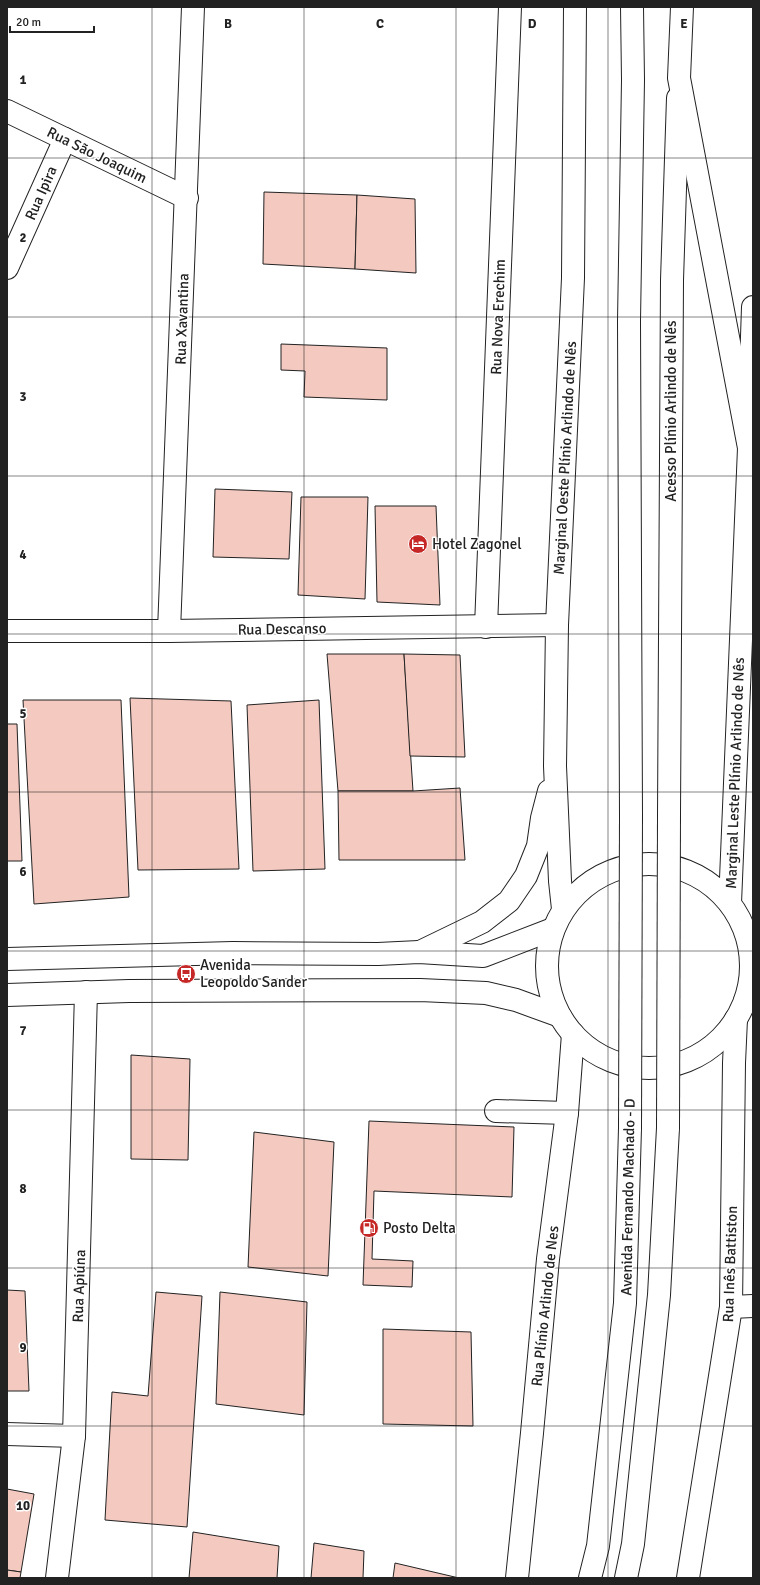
<svg xmlns="http://www.w3.org/2000/svg" width="760" height="1585" font-family="Signika,sans-serif">
	<style>
		.building { fill: #f3c9c0; stroke: #222 }
		.lines { fill: none; stroke-linecap: round; stroke-linejoin: round }
		.minor-casing { stroke: #222; stroke-width: 24 }
		.major-casing { stroke: #222; stroke-width: 24 }
		.highway-casing { stroke: #222; stroke-width: 24 }
		.minor { stroke: #fff; stroke-width: 22 }
		.major { stroke: #fff; stroke-width: 22 }
		.highway { stroke: #fff; stroke-width: 22 }
		.major-bridge-casing { stroke: #222; stroke-width: 24; stroke-linecap: butt }
		.major-bridge { stroke: #fff; stroke-width: 22 }
		.grid { fill: none; stroke: #222; stroke-width: 1; stroke-opacity: 0.55 }
		.labels { text-anchor: middle; stroke-width: 3; stroke-linejoin: round; paint-order: stroke }
		.street-label { font-size: 15px; fill: #222; stroke: #fff }
		.poi-label { font-size: 15px; fill: #222; stroke: #fff; text-anchor: start }
		.grid-label { font-size: 13px; text-anchor: middle; font-weight: bold; fill: #222; stroke: #fff; stroke-width: 3; stroke-linejoin: round; paint-order: stroke }
	</style>
	<rect width="100%" height="100%" fill="#fff"/>
	<g class="building">
		<polygon points="264,192 357,195 355,269 263,264"/>
		<polygon points="357,195 415,199 416,273 355,269"/>
		<polygon points="281,344 387,348 387,400 304,397 305,371 281,370"/>
		<polygon points="215,489 292,492 289,559 213,557"/>
		<polygon points="301,497 368,497 365,599 298,595"/>
		<polygon points="375,506 436,506 440,605 377,602"/>
		<polygon points="327,654 404,654 413,791 338,791"/>
		<polygon points="404,654 460,655 465,757 410,756"/>
		<polygon points="130,698 231,701 239,869 138,870"/>
		<polygon points="23,700 121,700 129,897 34,904"/>
		<polygon points="319,700 325,869 253,871 247,705"/>
		<polygon points="7,724 17,724 22,861 7,861"/>
		<polygon points="460,788 465,860 339,860 338,791 413,791"/>
		<polygon points="131,1055 190,1059 188,1160 131,1159"/>
		<polygon points="369,1121 514,1127 512,1197 374,1191 372,1259 413,1261 412,1287 363,1285"/>
		<polygon points="254,1132 334,1142 328,1276 248,1267"/>
		<polygon points="7,1290 25,1291 29,1391 7,1391"/>
		<polygon points="156,1292 202,1296 187,1527 105,1520 112,1392 148,1396"/>
		<polygon points="220,1292 307,1302 304,1415 216,1404"/>
		<polygon points="383,1329 471,1332 473,1426 383,1424"/>
		<polygon points="7,1489 34,1494 21,1572 7,1570"/>
		<polygon points="193,1532 279,1546 277,1578 189,1578"/>
		<polygon points="314,1543 364,1551 363,1578 311,1578"/>
		<polygon points="395,1563 459,1578 393,1578"/>
		<polygon points="7,1570 21,1572 20,1578 7,1578"/>
	</g>
	<g class="lines">
		<g class="minor-casing">
			<g id="minor">
				<polyline points="7,111 187,198"/>
				<polyline points="7,268 65,139"/>
				<polyline points="486,627 510,7"/>
				<polyline points="7,631 169,631 557,625"/>
				<polyline points="169,631 193,7"/>
				<polyline points="748,936 753,937"/>
				<polyline points="745,1001 753,998"/>
				<polyline points="496,1111 567,1113"/>
				<polyline points="731,1307 753,1306"/>
				<polyline points="7,1434 74,1436"/>
				<polyline points="57,1578 74,1436 86,992"/>
			</g>
		</g>
		<g class="major-casing">
			<g id="major">
				<polyline points="749,425 753,307"/>
				<polyline points="631,815 629,321 633,80 632,7"/>
				<polyline points="669,815 672,280 678,98"/>
				<polyline points="517,1578 532,1433 548,1259 567,1113 573,1034"/>
				<polyline points="590,1578 598,1546 625,1303 630,1128"/>
				<polyline points="626,1578 633,1544 659,1295 668,1128"/>
				<polyline points="688,1578 731,1307 734,1063 736,1019"/>
			</g>
		</g>
		<g class="highway-casing">
			<g id="highway">
				<polyline points="682,7 679,78 749,448 730,903"/>
				<circle cx="649" cy="966" r="102"/>
				<polyline points="563,909 560,881 555,766 557,625 573,278 575,7"/>
				<polyline points="420,952 482,922 509,901 526,876 538,846 542,818 549,791"/>
				<polyline points="7,959 233,953 378,954 419,952 483,956 553,929"/>
				<polyline points="7,995 129,991 420,990 486,993 516,1000 560,1016"/>
			</g>
		</g>
		<use href="#minor" class="minor"/>
		<use href="#major" class="major"/>
		<use href="#highway" class="highway"/>
		<g class="major-bridge-casing">
			<g id="major-bridge">
				<polyline points="630,1128 631,815"/>
				<polyline points="668,1128 669,815"/>
			</g>
		</g>
		<use href="#major-bridge" class="major-bridge"/>
	</g>
	<path class="grid" d="M152,7V1578M304,7V1578M456,7V1578M608,7V1578M7,158H753M7,317H753M7,476H753M7,634H753M7,792H753M7,951H753M7,1110H753M7,1268H753M7,1426H753"/>
	<defs>
		<g id="hotel-disc" transform="scale(1)"><circle r="9.5" fill="#c62828" stroke="#fff"/><path d="M-6-4.5h1.5V1H6V5H4.5V3h-9V5H-6ZM-4 0a1.8 1.8 0 1 1 3.6 0ZM.5 0V-2.5h3Q6-2.5 6 0Z" fill="#fff"/></g>
		<g id="bus-disc" transform="scale(1)"><circle r="9.5" fill="#c62828" stroke="#fff"/><path d="M-5-6H5V4H4V6H2V4H-2V6H-4V4H-5ZM-3.5-4V0h7V-4ZM-3.5 1.2v1.5H-2V1.2ZM2 1.2v1.5H3.5V1.2Z" fill="#fff"/></g>
		<g id="fuel-disc" transform="scale(1)"><circle r="9.5" fill="#c62828" stroke="#fff"/><path d="M-5.5-6h7V0h2V4h1.3V-2.5L3-4.5l.8-.8L6-3V5H2.5V1h-1V6h-7ZM-4.2-4.7v3.2H.2V-4.7Z" fill="#fff"/></g>
	</defs>
	<g fill-rule="evenodd">
		<use href="#hotel-disc" x="418" y="544"/>
		<use href="#bus-disc" x="186" y="974"/>
		<use href="#fuel-disc" x="369" y="1228"/>
	</g>
	<g class="labels">
		<g class="street-label">
			<text transform="translate(97 155) rotate(26)" y="5">Rua São Joaquim</text>
			<text transform="translate(41 193) rotate(-66)" y="5">Rua Ipira</text>
			<text transform="translate(498 317) rotate(-88)" y="5">Rua Nova Erechim</text>
			<text transform="translate(182 319) rotate(-88)" y="5">Rua Xavantina</text>
			<text transform="translate(671 411) rotate(-90)" y="5">Acesso Plínio Arlindo de Nês</text>
			<text transform="translate(565 458) rotate(-87)" y="5">Marginal Oeste Plínio Arlindo de Nês</text>
			<text transform="translate(282 629) rotate(-1)" y="5">Rua Descanso</text>
			<text transform="translate(735 773) rotate(-88)" y="5">Marginal Leste Plínio Arlindo de Nês</text>
			<text transform="translate(628 1197) rotate(-89)" y="5">Avenida Fernando Machado - D</text>
			<text transform="translate(730 1264) rotate(-88)" y="5">Rua Inês Battiston</text>
			<text transform="translate(79 1286) rotate(-88)" y="5">Rua Apiúna</text>
			<text transform="translate(545 1306) rotate(-84)" y="5">Rua Plínio Arlindo de Nes</text>
		</g>
		<g class="poi-label">
			<text x="432" y="549">Hotel Zagonel</text>
			<text x="200" y="970">Avenida<tspan x="200" dy="17">Leopoldo Sander</tspan></text>
			<text x="383" y="1233">Posto Delta</text>
		</g>
	</g>
	<g class="grid-label">
		<text x="228" y="28">B</text>
		<text x="380" y="28">C</text>
		<text x="532" y="28">D</text>
		<text x="684" y="28">E</text>
		<text x="23" y="84">1</text>
		<text x="23" y="242">2</text>
		<text x="23" y="401">3</text>
		<text x="23" y="559">4</text>
		<text x="23" y="718">5</text>
		<text x="23" y="876">6</text>
		<text x="23" y="1035">7</text>
		<text x="23" y="1193">8</text>
		<text x="23" y="1352">9</text>
		<text x="23" y="1510">10</text>
	</g>
	<rect width="760" height="1585" fill="none" stroke="#222222" stroke-width="16"/>
	<path d="M10 26v6h84v-6" fill="none" stroke="#222222" stroke-width="2"/>
	<text x="16" y="26" font-size="12" fill="#222222" stroke="#ffffff" stroke-width="3" paint-order="stroke">20 m</text>
</svg>
